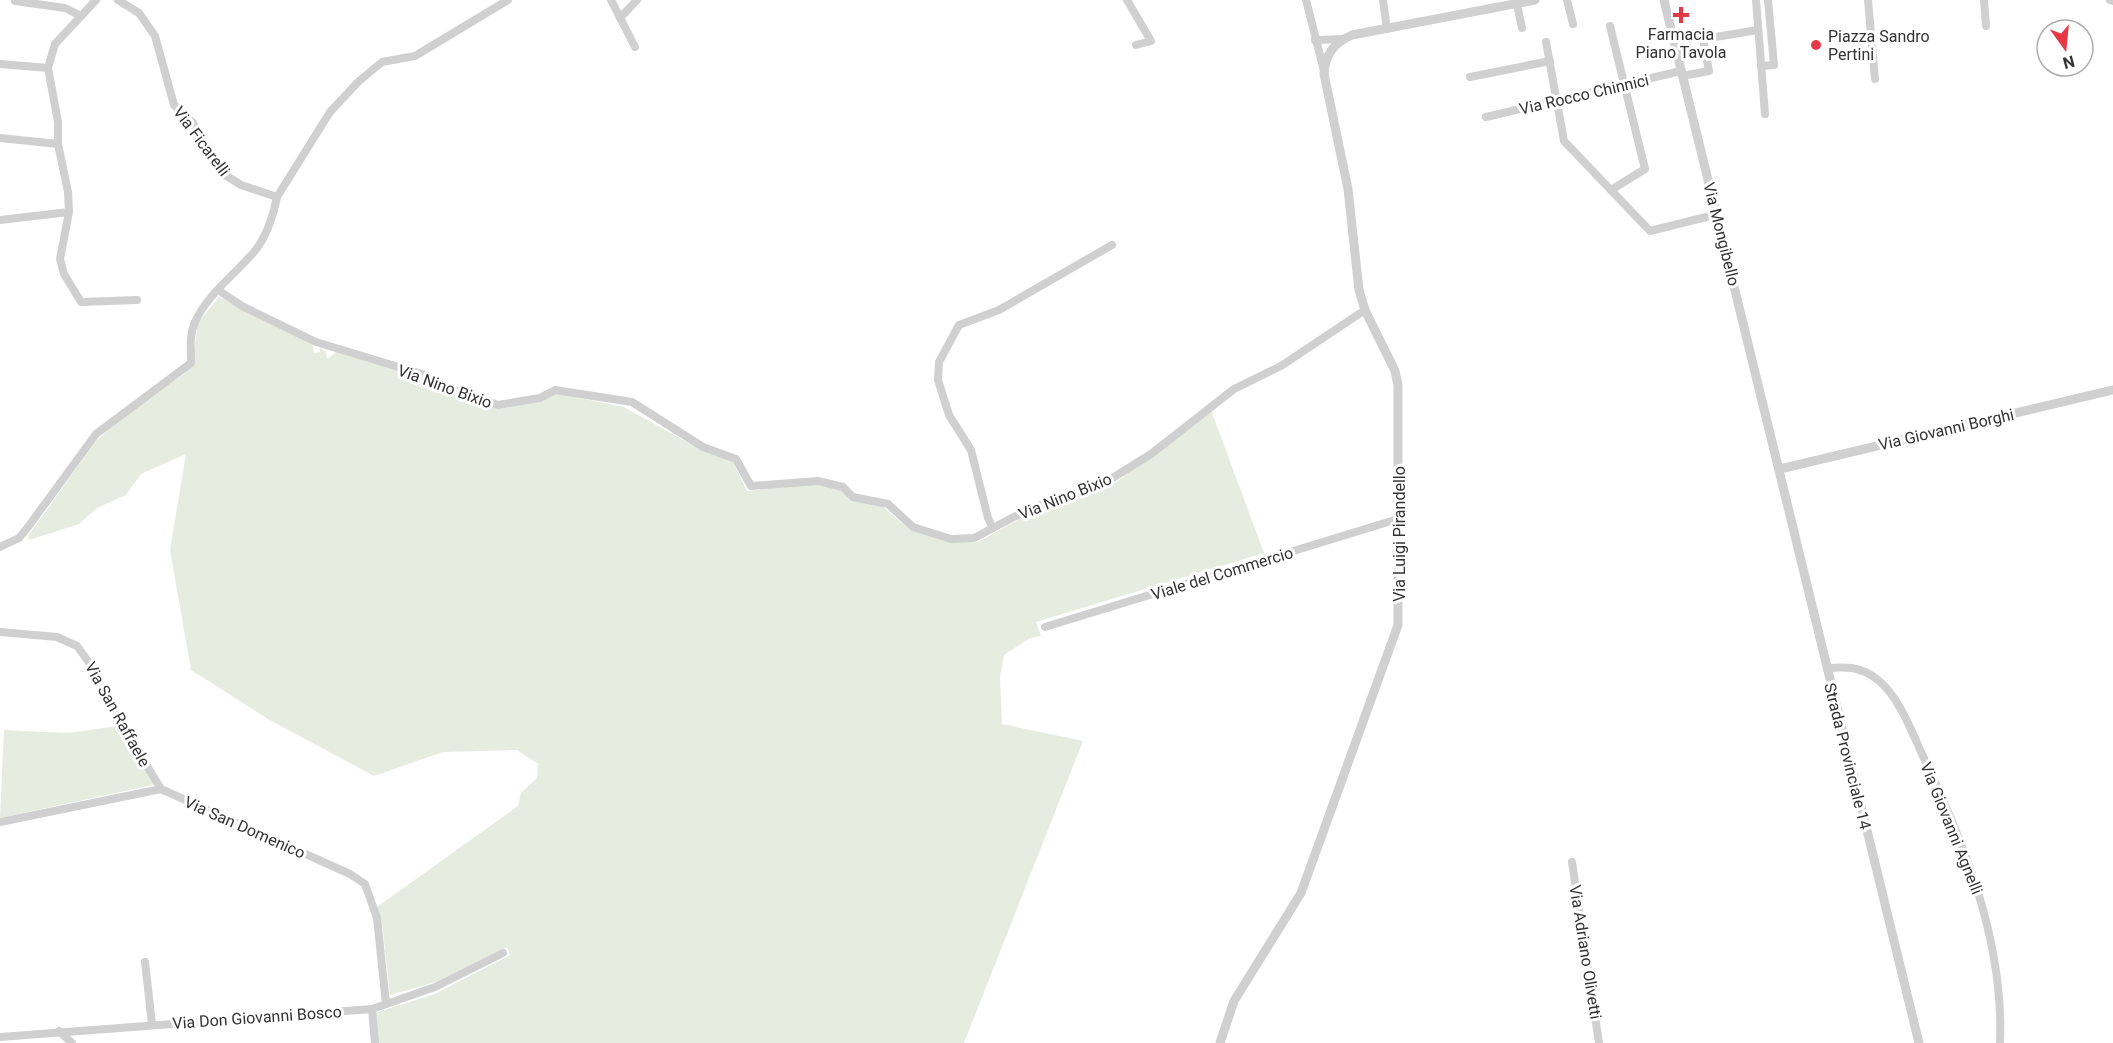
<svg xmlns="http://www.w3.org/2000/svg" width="2113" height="1043" font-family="Roboto,sans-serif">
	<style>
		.green { fill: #e6ecdf }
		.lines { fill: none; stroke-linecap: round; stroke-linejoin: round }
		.minor { stroke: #d0d0d0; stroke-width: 8 }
		.tertiary { stroke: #d0d0d0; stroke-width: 9 }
		.poi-dot { fill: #e63946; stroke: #fff; stroke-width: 2 }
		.labels { text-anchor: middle; stroke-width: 6; stroke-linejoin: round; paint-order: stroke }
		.poi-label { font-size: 16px; fill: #333; stroke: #fff }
		.street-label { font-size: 16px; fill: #333; stroke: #fff }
	</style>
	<rect width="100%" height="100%" fill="#fff"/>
	<g class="green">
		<polygon points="219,297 312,343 314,353 320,352 320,348 326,352 327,359 336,352 423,378 448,391 498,409 540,402 556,393 624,407 701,450 732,460 747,491 808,484 837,488 851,498 883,507 909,529 947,541 978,542 1041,507 1082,496 1118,481 1211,410 1264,553 1036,622 1041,636 1030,638 1004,655 1000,677 1002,724 1083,741 964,1043 378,1043 375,1013 435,994 510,955 507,947 436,982 390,995 382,923 377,907 518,806 521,793 537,778 538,764 517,750 443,752 374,776 268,719 191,670 170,550 186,454 141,474 126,495 97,508 79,524 29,540 28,536 96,441 130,411 184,374 192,365 198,323"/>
		<polygon points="118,726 155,782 152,785 0,818 4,730 68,733"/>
	</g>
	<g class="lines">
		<g class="minor">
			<polyline points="96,0 55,44 48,68 58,122 58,144 68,192 69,212 60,259 64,274 81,302 137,300"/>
			<polyline points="118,0 139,13 155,36 174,105 193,123 222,173 241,185 277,197"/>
			<polyline points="611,0 635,47"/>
			<polyline points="1127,0 1151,41 1136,45"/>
			<polyline points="1306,0 1324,71"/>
			<polyline points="1383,0 1387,29"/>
			<polyline points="1516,0 1522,28"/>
			<polyline points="1567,0 1573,24"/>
			<polyline points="1756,0 1765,114"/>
			<polyline points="1868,0 1875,79"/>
			<polyline points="1984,0 1986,26"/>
			<polyline points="2110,0 2113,1"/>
			<polyline points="15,1 65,8 81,16"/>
			<polyline points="620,18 637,0"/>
			<polyline points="1610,26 1645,169 1611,190"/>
			<polyline points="1673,39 1699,35 1703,39 1758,30"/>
			<polyline points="1315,40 1344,39"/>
			<polyline points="1546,42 1564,141 1650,231 1718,214"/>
			<polyline points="0,64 48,68"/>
			<polyline points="1761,66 1774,65 1768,0"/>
			<polyline points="1682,76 1709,71 1703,39"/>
			<polyline points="1470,77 1550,61"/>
			<polyline points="1486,117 1681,71"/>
			<polyline points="0,138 58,144"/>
			<polyline points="0,220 69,212"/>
			<polyline points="218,290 242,306 316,342 425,375 451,389 498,405 540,398 555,390 632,402 703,447 736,459 751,486 818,481 843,487 853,497 888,504 913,527 951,539 974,538 1029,509 1093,488 1111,479 1151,454 1234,389 1281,366 1365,310"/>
			<polyline points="993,528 988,518 971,450 949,415 938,380 939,362 959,325 999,310 1112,245"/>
			<path d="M0,547L19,538L28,527L96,434L191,363C191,349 189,335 195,322C207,295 235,274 254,252C266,238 274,214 277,197L330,112L358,82L382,62L415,56L508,0"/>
			<polyline points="1045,627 1398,519"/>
			<polyline points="0,632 57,637 77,646 93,668 116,715 161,789"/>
			<path d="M1827,668C1847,667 1861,666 1878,680C1899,697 1911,730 1922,754C1965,845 2004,941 2000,1043"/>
			<polyline points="0,822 161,789 350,874 365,884 377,918 386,1004"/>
			<polyline points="1572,862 1599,1043"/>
			<polyline points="145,962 152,1024"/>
			<polyline points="372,1009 375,1043"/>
			<polyline points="59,1031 72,1043"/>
			<polyline points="0,1037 372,1009 435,987 503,953"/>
		</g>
		<g class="tertiary">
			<polyline points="1664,0 1919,1043"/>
			<polyline points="1780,469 2113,390"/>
			<path d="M1220,1043L1234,1001L1301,893L1398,625V385L1395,371L1365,310L1359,290L1348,189L1324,74C1325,54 1334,43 1352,35L1535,0"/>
		</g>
	</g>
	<g class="poi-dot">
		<path d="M1678 6h6v6h6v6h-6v6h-6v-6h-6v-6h6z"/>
		<circle cx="1816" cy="45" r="6"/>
	</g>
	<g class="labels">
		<g class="poi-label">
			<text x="1681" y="40">Farmacia<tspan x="1681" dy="18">Piano Tavola</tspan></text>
			<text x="1828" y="42" text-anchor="start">Piazza Sandro<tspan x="1828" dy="18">Pertini</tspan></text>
		</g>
		<g class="street-label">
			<text transform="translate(1584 94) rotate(-13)" y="6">Via Rocco Chinnici</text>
			<text transform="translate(202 141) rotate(53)" y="6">Via Ficarelli</text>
			<text transform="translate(1722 234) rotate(76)" y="6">Via Mongibello</text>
			<text transform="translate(445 386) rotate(20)" y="6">Via Nino Bixio</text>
			<text transform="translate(1946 429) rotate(-13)" y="6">Via Giovanni Borghi</text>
			<text transform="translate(1065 496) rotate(-22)" y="6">Via Nino Bixio</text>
			<text transform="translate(1399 534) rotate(-90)" y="6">Via Luigi Pirandello</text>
			<text transform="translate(1222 573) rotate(-17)" y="6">Viale del Commercio</text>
			<text transform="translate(118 714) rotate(61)" y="6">Via San Raffaele</text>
			<text transform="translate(1848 756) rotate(76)" y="6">Strada Provinciale 14</text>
			<text transform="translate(245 827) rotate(24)" y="6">Via San Domenico</text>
			<text transform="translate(1952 828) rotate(68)" y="6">Via Giovanni Agnelli</text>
			<text transform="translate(1586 952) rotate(81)" y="6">Via Adriano Olivetti</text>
			<text transform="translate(257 1017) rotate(-4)" y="6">Via Don Giovanni Bosco</text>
		</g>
	</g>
	<g transform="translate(2065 48) rotate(165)"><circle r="28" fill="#ffffff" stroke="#adadad" stroke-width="1.5"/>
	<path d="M0-4.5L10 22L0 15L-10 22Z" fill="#e63946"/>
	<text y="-9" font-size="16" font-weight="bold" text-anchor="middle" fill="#333333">N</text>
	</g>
</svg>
